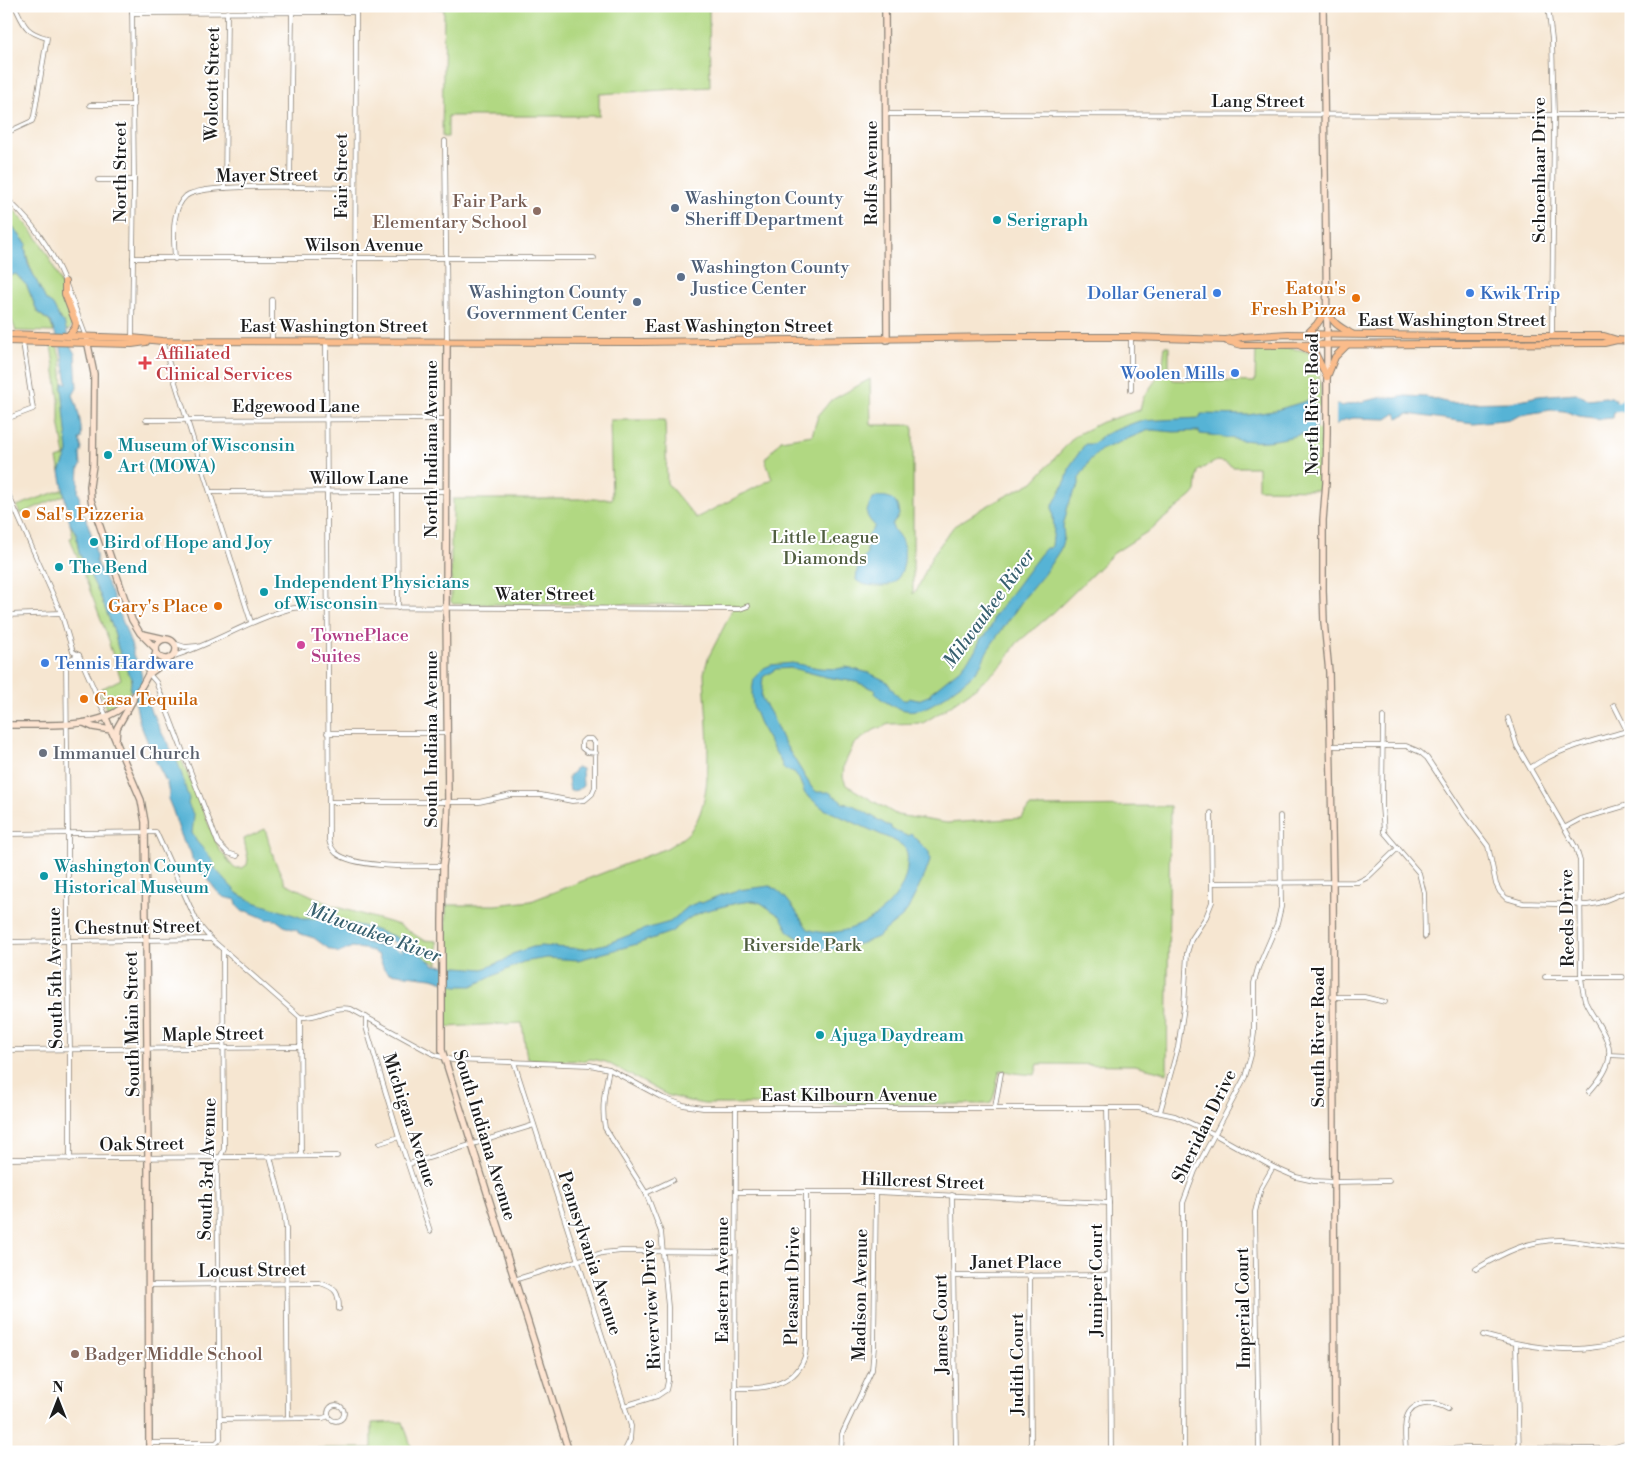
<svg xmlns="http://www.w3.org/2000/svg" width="1637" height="1458" font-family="'Libre Bodoni',serif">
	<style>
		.green { fill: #b1d882; stroke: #667a4f }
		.water { fill: #57b3d5; stroke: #3a6878; fill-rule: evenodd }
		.pier { fill: #f6e6d1 }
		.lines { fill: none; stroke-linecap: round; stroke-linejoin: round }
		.river { stroke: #57b3d5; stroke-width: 9 }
		.street-casing { stroke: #898176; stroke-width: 5.5 }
		.secondary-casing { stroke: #898176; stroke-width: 8 }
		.primary-casing { stroke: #898176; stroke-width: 8 }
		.street { stroke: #fff; stroke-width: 4 }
		.secondary { stroke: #fde4d1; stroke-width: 5.5 }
		.primary { stroke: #fabc8b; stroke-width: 6 }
		.service-dot { fill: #5c6f8a; stroke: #fff; stroke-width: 2 }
		.education-dot { fill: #8d6e63; stroke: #fff; stroke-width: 2 }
		.culture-dot { fill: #0f9aa8; stroke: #fff; stroke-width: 2 }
		.shop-dot { fill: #3f7fe0; stroke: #fff; stroke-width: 2 }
		.food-dot { fill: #e8710a; stroke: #fff; stroke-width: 2 }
		.health-dot { fill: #e0444e; stroke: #fff; stroke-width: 2 }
		.hotel-dot { fill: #d1479c; stroke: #fff; stroke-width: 2 }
		.worship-dot { fill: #6b7280; stroke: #fff; stroke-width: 2 }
		.labels { text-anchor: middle; stroke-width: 4; stroke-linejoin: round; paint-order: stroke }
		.street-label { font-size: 18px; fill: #1c1c1c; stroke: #fff }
		.service-label { font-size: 18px; fill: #4e5e75; stroke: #fff; text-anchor: start }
		.education-label { font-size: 18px; fill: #785e54; stroke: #fff; text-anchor: end }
		.culture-label { font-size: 18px; fill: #0d838f; stroke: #fff; text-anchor: start }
		.food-label { font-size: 18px; fill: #c56008; stroke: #fff; text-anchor: end }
		.shop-label { font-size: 18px; fill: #366cbe; stroke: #fff; text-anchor: end }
		.health-label { font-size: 18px; fill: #be3a42; stroke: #fff; text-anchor: start }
		.park-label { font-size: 18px; fill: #505e40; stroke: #fff }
		.hotel-label { font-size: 18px; fill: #b23c85; stroke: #fff; text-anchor: start }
		.worship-label { font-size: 18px; fill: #5b616d; stroke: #fff; text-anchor: start }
		.water-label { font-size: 19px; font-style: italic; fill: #37606f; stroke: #fff }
	</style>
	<rect width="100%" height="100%" fill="#fff"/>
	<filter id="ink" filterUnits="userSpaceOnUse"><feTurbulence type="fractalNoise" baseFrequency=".02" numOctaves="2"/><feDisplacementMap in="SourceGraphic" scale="10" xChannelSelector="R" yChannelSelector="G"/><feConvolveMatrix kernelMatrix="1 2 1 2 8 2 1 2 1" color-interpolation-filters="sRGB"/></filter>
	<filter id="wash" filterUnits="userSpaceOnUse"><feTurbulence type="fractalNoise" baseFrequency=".0096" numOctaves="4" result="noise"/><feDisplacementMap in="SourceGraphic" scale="20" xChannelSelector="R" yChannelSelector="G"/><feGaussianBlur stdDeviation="1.12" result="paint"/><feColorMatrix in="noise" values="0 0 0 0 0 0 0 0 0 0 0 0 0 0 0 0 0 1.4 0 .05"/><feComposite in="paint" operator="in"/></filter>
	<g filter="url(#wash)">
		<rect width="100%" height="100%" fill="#f6e6d1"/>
		<g class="green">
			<polygon points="390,6 709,6 710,87 599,94 599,116 448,116 448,137 442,137 444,9"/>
			<path d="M6,202C47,242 57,270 74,322L69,330L66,331C63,318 52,310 45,299C36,282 28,265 25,247L27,244L6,219Z"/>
			<polygon points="16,274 27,286 38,313 50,322 54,332 16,331 6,306 6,277"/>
			<polygon points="51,345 57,345 61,360 68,452 60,472 57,459 65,456 59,421 59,399"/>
			<path d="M1165,346H1169V368L1173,380L1255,382L1256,349C1270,349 1303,345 1313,356C1326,368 1321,468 1320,490L1258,489V467H1233L1224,462L1217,461L1208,465L1198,471L1196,491L1192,496L1147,532L1114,553L1054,612L1017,643L1002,665L978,686L941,712L923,723L889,724L874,730L854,744L844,765L843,777L846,785L897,815L947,823L1022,818L1029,807L1170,806L1167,1073L1135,1065L1038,1064L1035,1075L1014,1073L1000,1070C997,1079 995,1097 991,1103L987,1104H704L688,1101L667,1095L606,1062L591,1059L581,1061L527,1059L522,1023L446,1027V905H496L531,901L667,848C676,842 687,837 693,827C717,792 705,715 704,673L708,658L735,605L453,604L451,602V536L453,517V499H612L610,420H665L667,483L696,518L772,479L765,459L781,440L812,435L818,416L830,401L870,379L871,425H913V594L917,590L932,556L954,526L985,507L1033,482L1076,435L1102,422L1140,410L1143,398L1162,371Z"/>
			<polygon points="64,489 65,495 20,514 17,506"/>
			<path d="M70,524L76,533L79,553L100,595L114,631L118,648L128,673L132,678C130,682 131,685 130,690C129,698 114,710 106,709L103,696L99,690L121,679L109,644L110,643L70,538L73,537Z"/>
			<polygon points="178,756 183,763 219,849 234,868 242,868 247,865 248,859 244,839 265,829 274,859 285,883 333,906 399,925 423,940 437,941 438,964 418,956 382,933 305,921 251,902 237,893 220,876 198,847 191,834 187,805 174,758"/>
			<polygon points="403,1422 413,1452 157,1452 157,1449 372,1448 372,1423"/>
		</g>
		<g class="water">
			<path d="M6,219L27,244L25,247L28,264L46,300L53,305L60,319L64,322L71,347L75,354L77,388L73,395C77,404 83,429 81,439H79L82,449L80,454L81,466L79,468C78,476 79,485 78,492C81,496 78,505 81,511C82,513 84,515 85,517C89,526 98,553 96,561L112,593L133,649V655L139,663L145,692L148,694V703L152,715L154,714C158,729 168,743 175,757C182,770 184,786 189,799L188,804L194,816L192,833L197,842L212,859L216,870L238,894L254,902L300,917L302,919H330L343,923L367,927L396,937L405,946L422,955L434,965L483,969L503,961L512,954L533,947L541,946L584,949L609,943L645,929L670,922L689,906L699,902L702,903L718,896L738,890L770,886C789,896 796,913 808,929C846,944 905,908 907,866C908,852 908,848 895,841L824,809L805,794L799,779L794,773L784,769L780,760L762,729L753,706L752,693L754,678L764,668L771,665L792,663L819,668L837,669L846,667L869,673L882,679L887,682L895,693L903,700H907L909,698L918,700L931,695L930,693L960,669L975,651L981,638L985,636L993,623V618L1039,556L1046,548H1050L1052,546L1054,528L1052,507L1066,480L1070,466L1085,444H1093L1102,436L1110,432L1139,421L1200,418L1201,414L1248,415L1273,411L1313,399L1314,410L1338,404L1341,406L1384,397L1395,398L1405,396L1427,397L1450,403L1511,402L1538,396L1576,393L1587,399L1605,397L1616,399L1613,418L1601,419L1579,416L1564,411L1551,410L1521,415L1512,419L1473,423L1408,414L1398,418L1396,413L1387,419L1354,418L1344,420L1337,424L1314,428V431C1294,436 1272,443 1251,441C1234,440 1217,435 1200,434L1199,431L1174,432L1153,430L1146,431L1101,450L1090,460L1079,478V485L1073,494L1068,506L1063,527L1064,538L1060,550L1044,574L1025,597L989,648C985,654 984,660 980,666C973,676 964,682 954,689C924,713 907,720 875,694L876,690L856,682L826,677L792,668L776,669L763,677L761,697L771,714L782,739L812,788L817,792H829L843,803L853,805L887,825L891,826V829L907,836L911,834L929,852L930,861L925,875L908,909L902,917L877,937L863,943L841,948L824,950L810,946L789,932L781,917L761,903L753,901L737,903L704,911L691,917L671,932L637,944L578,960L547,958L523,962L472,986H457L432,978L389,973L384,969L378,955L369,950L352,947L339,953L329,949L314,938L298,933V931L284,926L276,920L266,919L247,911L243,912L238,907L236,900C231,898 226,899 221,895C212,888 209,877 199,871L198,864L192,860C191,848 188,850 184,842C177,828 175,813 168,799L169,794L167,783L156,762L139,721L136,705L130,688L132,678L128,673L118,648L114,631L100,595L79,553L76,533L70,524L60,472L68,452L62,387L64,382L66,384L67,383L61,348L52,326L51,322L38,313L27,286L16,274L6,277ZM362,936C386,935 398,939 409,962L401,959L385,946C373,947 367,941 357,940V938Z"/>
			<path d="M877,497C890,495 898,500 899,515L892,525C893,531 900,535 902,542C908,558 903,585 883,586C873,586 863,586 856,580L857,570L867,553L866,538L875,526C864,514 865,513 873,499Z"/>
			<polygon points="577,767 582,769 583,786 578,790 570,791 568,778"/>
		</g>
		<polygon class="pier" points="1336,402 1336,427 1317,430 1317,407"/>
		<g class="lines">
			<g class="river">
				<polyline points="1603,406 1621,407 1631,411"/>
				<polyline points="1621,407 1631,396"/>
				<polyline points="874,683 901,704"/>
				<polyline points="384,950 405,957 416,962"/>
			</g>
		</g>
	</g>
	<g filter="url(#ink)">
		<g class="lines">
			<g class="street-casing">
				<g id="street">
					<polyline points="132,6 134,180 132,338"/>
					<polyline points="1548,6 1552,40 1554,115 1552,335"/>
					<polyline points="132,13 356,12 355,341"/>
					<polyline points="90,105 134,105"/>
					<polyline points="886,114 1631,115"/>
					<path d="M6,133L32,121L34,116L47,38C25,32 24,25 15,6"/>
					<polyline points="445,141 447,341"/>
					<polyline points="98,180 134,180"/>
					<polyline points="225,188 227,12"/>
					<polyline points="290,188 292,12"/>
					<path d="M6,198C21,212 35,227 46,245C64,273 74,306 86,337"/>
					<polyline points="133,258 594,258"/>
					<path d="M175,259C174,240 170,210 186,196C204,182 326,188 355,188"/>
					<polyline points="162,341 251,622"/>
					<polyline points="272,341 272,300"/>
					<path d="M326,342L329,840C330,845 332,849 336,853C356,869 418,866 443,866"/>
					<polyline points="1131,390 1131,337"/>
					<polyline points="6,419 33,409 23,342"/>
					<polyline points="146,420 447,419"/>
					<polyline points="6,489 61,613 73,652 79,655 106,716"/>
					<polyline points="397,491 398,608"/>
					<polyline points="210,492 447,491"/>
					<polyline points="6,615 61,613"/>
					<polyline points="176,644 185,647 197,646"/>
					<path d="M174,656C214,644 249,620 289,609C296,607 304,607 312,607L740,609L748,606"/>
					<polyline points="149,674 156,682 218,843 228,853 237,856"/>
					<polyline points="1614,705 1631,739"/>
					<polyline points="1383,717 1382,806 1384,832 1419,873 1424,893 1425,937"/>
					<path d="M1508,718L1517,746L1576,848L1580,861L1581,977C1582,985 1583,993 1585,1001C1593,1020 1615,1040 1608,1063C1605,1074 1596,1084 1589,1092"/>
					<polyline points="327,733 447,733"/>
					<polyline points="1330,746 1406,746 1420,752 1427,758 1464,814 1488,846 1496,884 1500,892 1506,898 1523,903 1587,905 1599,903 1631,890"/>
					<path d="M1530,768C1559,748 1593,741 1627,731"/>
					<polyline points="329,802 479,802 511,795 541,795 572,801 585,800 592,794 595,787 595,743 592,739 585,739 582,742 582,748 587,752 596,753"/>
					<polyline points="1564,828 1581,819 1631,804"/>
					<path d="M6,834L156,832L198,924L211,939L300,1017C320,1019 331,1005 351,1009L435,1055L452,1060L590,1065L609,1069L663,1098L683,1105L703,1108H1138L1175,1116L1214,1134L1273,1167L1296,1177L1314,1181L1335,1182L1389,1181"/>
					<polyline points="1212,883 1358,882 1368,877 1398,848"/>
					<polyline points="6,942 211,939"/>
					<polyline points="1545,977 1623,977"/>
					<polyline points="1332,997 1364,997 1385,1002"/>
					<polyline points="300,1017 301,1156"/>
					<polyline points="366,1017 366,1027 399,1137 430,1231"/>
					<polyline points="6,1050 299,1047"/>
					<polyline points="1609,1055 1631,1056"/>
					<polyline points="514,1062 631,1426 630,1440 624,1452"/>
					<path d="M609,1069C605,1089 601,1107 605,1128L646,1193L661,1232L668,1307V1381L666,1390L657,1396L624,1406"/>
					<polyline points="995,1107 1001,1073"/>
					<polyline points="1107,1108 1109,1203 1111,1452"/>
					<polyline points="1160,1112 1178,1047 1184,1007 1187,953 1191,940 1206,917 1212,902 1211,813"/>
					<polyline points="380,1143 399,1137"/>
					<polyline points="270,1156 284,1211 286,1229 288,1418"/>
					<polyline points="6,1159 337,1156"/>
					<polyline points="70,1159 70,1050 68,942 68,834 66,661 79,655"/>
					<polyline points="409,1164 534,1125"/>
					<polyline points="736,1192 876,1192 1109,1203"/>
					<polyline points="646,1193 673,1180"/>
					<polyline points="952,1195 956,1452"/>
					<path d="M1476,1269C1503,1253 1530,1239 1562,1240C1585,1241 1608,1249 1631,1248"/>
					<polyline points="1030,1275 1031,1452"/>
					<polyline points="954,1276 1109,1275"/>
					<polyline points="514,1280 602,1253 622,1251 736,1252"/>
					<path d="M148,1285L320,1283C336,1288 339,1292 339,1309"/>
					<path d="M1483,1335C1518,1345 1562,1353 1597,1347C1609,1346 1620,1341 1631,1338"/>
					<polyline points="1516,1344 1519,1452"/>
					<path d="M735,1388C760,1389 793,1388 804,1359C806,1354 806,1348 806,1343V1193"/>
					<circle cx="336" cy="1413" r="8"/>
					<polyline points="220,1419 323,1418 329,1416"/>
					<polyline points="149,1443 216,1443 220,1439 217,1165 224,1149 223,950"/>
					<polyline points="735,1452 736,1109"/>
					<polyline points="841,1452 842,1434 872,1370 874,1347 876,1192"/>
					<polyline points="1184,1452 1183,1203 1195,1171 1245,1077 1251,1055 1254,1033 1254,983 1258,968 1277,924 1281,907 1280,816"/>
					<polyline points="1259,1452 1255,1212 1261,1188 1273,1167"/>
					<polyline points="1397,1452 1466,1448 1609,1449 1631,1442"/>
					<path d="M1406,1452C1405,1432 1400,1406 1425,1404C1433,1403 1441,1405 1448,1409"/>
				</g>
			</g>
			<g class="secondary-casing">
				<g id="secondary">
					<polyline points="885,6 887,340"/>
					<polyline points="1323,6 1327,334 1327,432 1326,483 1323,520 1323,590 1324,622 1329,672 1333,882 1335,1452"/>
					<polyline points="87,340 94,374 93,465 90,486 91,500 132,620 140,633 156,649"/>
					<polyline points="447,341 446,607 448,802 446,845 443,866 442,920 442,1050 569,1452"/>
					<polyline points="143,634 165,639"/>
					<circle cx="166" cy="649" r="10"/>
					<polyline points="149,674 168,660"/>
					<polyline points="106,718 141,800 145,822 148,1159 149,1452"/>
					<polyline points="84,723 93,727 111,730"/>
					<path d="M6,725C76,724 133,735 156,652"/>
					<polyline points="116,739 117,728 133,700"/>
				</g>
			</g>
			<g class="primary-casing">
				<g id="primary">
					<polyline points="65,282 65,294 76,323 75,328 68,336"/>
					<path d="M1327,309C1333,324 1338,326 1352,334"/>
					<polyline points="6,334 132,338 162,341 640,342 1005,337 1131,337 1226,340 1242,337 1288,334 1464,336 1604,336 1617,340"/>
					<polyline points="1307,334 1317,324 1327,309"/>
					<polyline points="6,341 132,344 146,342"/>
					<polyline points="1227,341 1242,345 1604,343 1617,340 1631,341"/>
					<polyline points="1299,345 1315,353 1327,377"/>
					<polyline points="1327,377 1335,357 1347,345"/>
				</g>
			</g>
			<use href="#street" class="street"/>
			<use href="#secondary" class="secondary"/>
			<use href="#primary" class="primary"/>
		</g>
	</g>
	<g class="service-dot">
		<circle cx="675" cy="208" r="5"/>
		<circle cx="681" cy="277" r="5"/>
		<circle cx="637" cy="302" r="5"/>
	</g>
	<g class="education-dot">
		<circle cx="537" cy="211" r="5"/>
		<circle cx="75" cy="1354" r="5"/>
	</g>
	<g class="culture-dot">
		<circle cx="997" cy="220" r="5"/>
		<circle cx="108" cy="455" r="5"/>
		<circle cx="94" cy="542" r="5"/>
		<circle cx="59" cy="567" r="5"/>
		<circle cx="264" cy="592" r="5"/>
		<circle cx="44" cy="876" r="5"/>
		<circle cx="820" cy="1035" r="5"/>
	</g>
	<g class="shop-dot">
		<circle cx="1217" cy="293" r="5"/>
		<circle cx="1470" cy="293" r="5"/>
		<circle cx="1235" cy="373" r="5"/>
		<circle cx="45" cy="663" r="5"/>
	</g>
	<g class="food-dot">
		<circle cx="1356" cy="298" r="5"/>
		<circle cx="26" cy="514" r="5"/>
		<circle cx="218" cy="606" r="5"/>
		<circle cx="84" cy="699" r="5"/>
	</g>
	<path class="health-dot" d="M142.5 355.5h5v5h5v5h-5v5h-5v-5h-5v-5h5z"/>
	<circle class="hotel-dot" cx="301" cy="645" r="5"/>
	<circle class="worship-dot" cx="43" cy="753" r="5"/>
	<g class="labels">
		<g class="street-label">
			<text transform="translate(212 84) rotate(-89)" y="6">Wolcott Street</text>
			<text x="1258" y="107">Lang Street</text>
			<text transform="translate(1539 170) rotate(-90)" y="6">Schoenhaar Drive</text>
			<text transform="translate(120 172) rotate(-90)" y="6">North Street</text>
			<text transform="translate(871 173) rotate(-90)" y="6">Rolfs Avenue</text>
			<text transform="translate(267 175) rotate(-1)" y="6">Mayer Street</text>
			<text transform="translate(341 176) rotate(-90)" y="6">Fair Street</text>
			<text x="364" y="251">Wilson Avenue</text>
			<text x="1452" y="326">East Washington Street</text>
			<text x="334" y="332">East Washington Street</text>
			<text x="739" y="332">East Washington Street</text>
			<text transform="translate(1312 404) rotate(-90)" y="6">North River Road</text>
			<text x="296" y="412">Edgewood Lane</text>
			<text transform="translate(431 449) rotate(-90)" y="6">North Indiana Avenue</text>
			<text x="359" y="484">Willow Lane</text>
			<text x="545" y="600">Water Street</text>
			<text transform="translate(431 739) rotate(-90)" y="6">South Indiana Avenue</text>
			<text transform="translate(1567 918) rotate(-91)" y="6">Reeds Drive</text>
			<text transform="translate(138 927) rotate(-1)" y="6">Chestnut Street</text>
			<text transform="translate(55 978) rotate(-91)" y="6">South 5th Avenue</text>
			<text transform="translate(132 1024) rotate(-91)" y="6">South Main Street</text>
			<text transform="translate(213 1034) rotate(-1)" y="6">Maple Street</text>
			<text transform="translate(1318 1037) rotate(-90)" y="6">South River Road</text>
			<text x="849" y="1101">East Kilbourn Avenue</text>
			<text transform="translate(410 1120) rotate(72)" y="6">Michigan Avenue</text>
			<text transform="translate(1204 1126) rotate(-64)" y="6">Sheridan Drive</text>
			<text transform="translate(485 1135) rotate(73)" y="6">South Indiana Avenue</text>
			<text transform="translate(142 1144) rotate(-1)" y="6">Oak Street</text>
			<text transform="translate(207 1169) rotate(-88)" y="6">South 3rd Avenue</text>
			<text transform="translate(923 1181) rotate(2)" y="6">Hillcrest Street</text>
			<text transform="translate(590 1253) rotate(72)" y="6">Pennsylvania Avenue</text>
			<text x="1016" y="1268">Janet Place</text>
			<text transform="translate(252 1270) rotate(-1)" y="6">Locust Street</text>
			<text transform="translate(722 1280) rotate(-90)" y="6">Eastern Avenue</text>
			<text transform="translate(1096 1280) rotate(-90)" y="6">Juniper Court</text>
			<text transform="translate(792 1286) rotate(-89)" y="6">Pleasant Drive</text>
			<text transform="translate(860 1295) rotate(-89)" y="6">Madison Avenue</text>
			<text transform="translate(651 1305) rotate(-93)" y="6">Riverview Drive</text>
			<text transform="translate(1243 1308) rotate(-91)" y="6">Imperial Court</text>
			<text transform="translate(941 1324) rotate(-91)" y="6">James Court</text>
			<text transform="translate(1017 1364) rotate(-90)" y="6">Judith Court</text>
		</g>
		<g class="service-label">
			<text x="685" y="204">Washington County<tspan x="685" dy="21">Sheriff Department</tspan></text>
			<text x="691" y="273">Washington County<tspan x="691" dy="21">Justice Center</tspan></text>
			<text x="627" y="298" text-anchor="end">Washington County<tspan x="627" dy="21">Government Center</tspan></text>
		</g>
		<g class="education-label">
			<text x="527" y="207">Fair Park<tspan x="527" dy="21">Elementary School</tspan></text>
			<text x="85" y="1360" text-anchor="start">Badger Middle School</text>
		</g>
		<g class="culture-label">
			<text x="1007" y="226">Serigraph</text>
			<text x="118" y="451">Museum of Wisconsin<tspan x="118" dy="21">Art (MOWA)</tspan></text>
			<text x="104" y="548">Bird of Hope and Joy</text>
			<text x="69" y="573">The Bend</text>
			<text x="274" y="588">Independent Physicians<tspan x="274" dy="21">of Wisconsin</tspan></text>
			<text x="54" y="872">Washington County<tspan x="54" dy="21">Historical Museum</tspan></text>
			<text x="830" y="1041">Ajuga Daydream</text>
		</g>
		<g class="food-label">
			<text x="1346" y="294">Eaton's<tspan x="1346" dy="21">Fresh Pizza</tspan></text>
			<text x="36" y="520" text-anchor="start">Sal's Pizzeria</text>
			<text x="208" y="612">Gary's Place</text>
			<text x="94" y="705" text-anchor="start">Casa Tequila</text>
		</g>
		<g class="shop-label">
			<text x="1207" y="299">Dollar General</text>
			<text x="1480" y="299" text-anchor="start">Kwik Trip</text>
			<text x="1225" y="379">Woolen Mills</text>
			<text x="55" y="669" text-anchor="start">Tennis Hardware</text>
		</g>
		<g class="health-label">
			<text x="156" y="359">Affiliated<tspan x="156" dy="21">Clinical Services</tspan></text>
		</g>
		<g class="park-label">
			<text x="825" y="543">Little League<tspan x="825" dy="21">Diamonds</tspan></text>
			<text x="802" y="951">Riverside Park</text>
		</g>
		<g class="hotel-label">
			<text x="311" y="641">TownePlace<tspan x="311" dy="21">Suites</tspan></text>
		</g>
		<g class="worship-label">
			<text x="53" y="759">Immanuel Church</text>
		</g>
		<g class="water-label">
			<text transform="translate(988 608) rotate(-54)" y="7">Milwaukee River</text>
			<text transform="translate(374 932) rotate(20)" y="7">Milwaukee River</text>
		</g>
	</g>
	<rect width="1637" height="1458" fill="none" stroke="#fff" stroke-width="25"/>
	<g transform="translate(58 1400)" stroke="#ffffff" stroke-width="4" paint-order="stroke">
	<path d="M0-4L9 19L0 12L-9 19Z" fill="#1c1c1c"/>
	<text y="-8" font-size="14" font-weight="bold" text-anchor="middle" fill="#1c1c1c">N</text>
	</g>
</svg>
